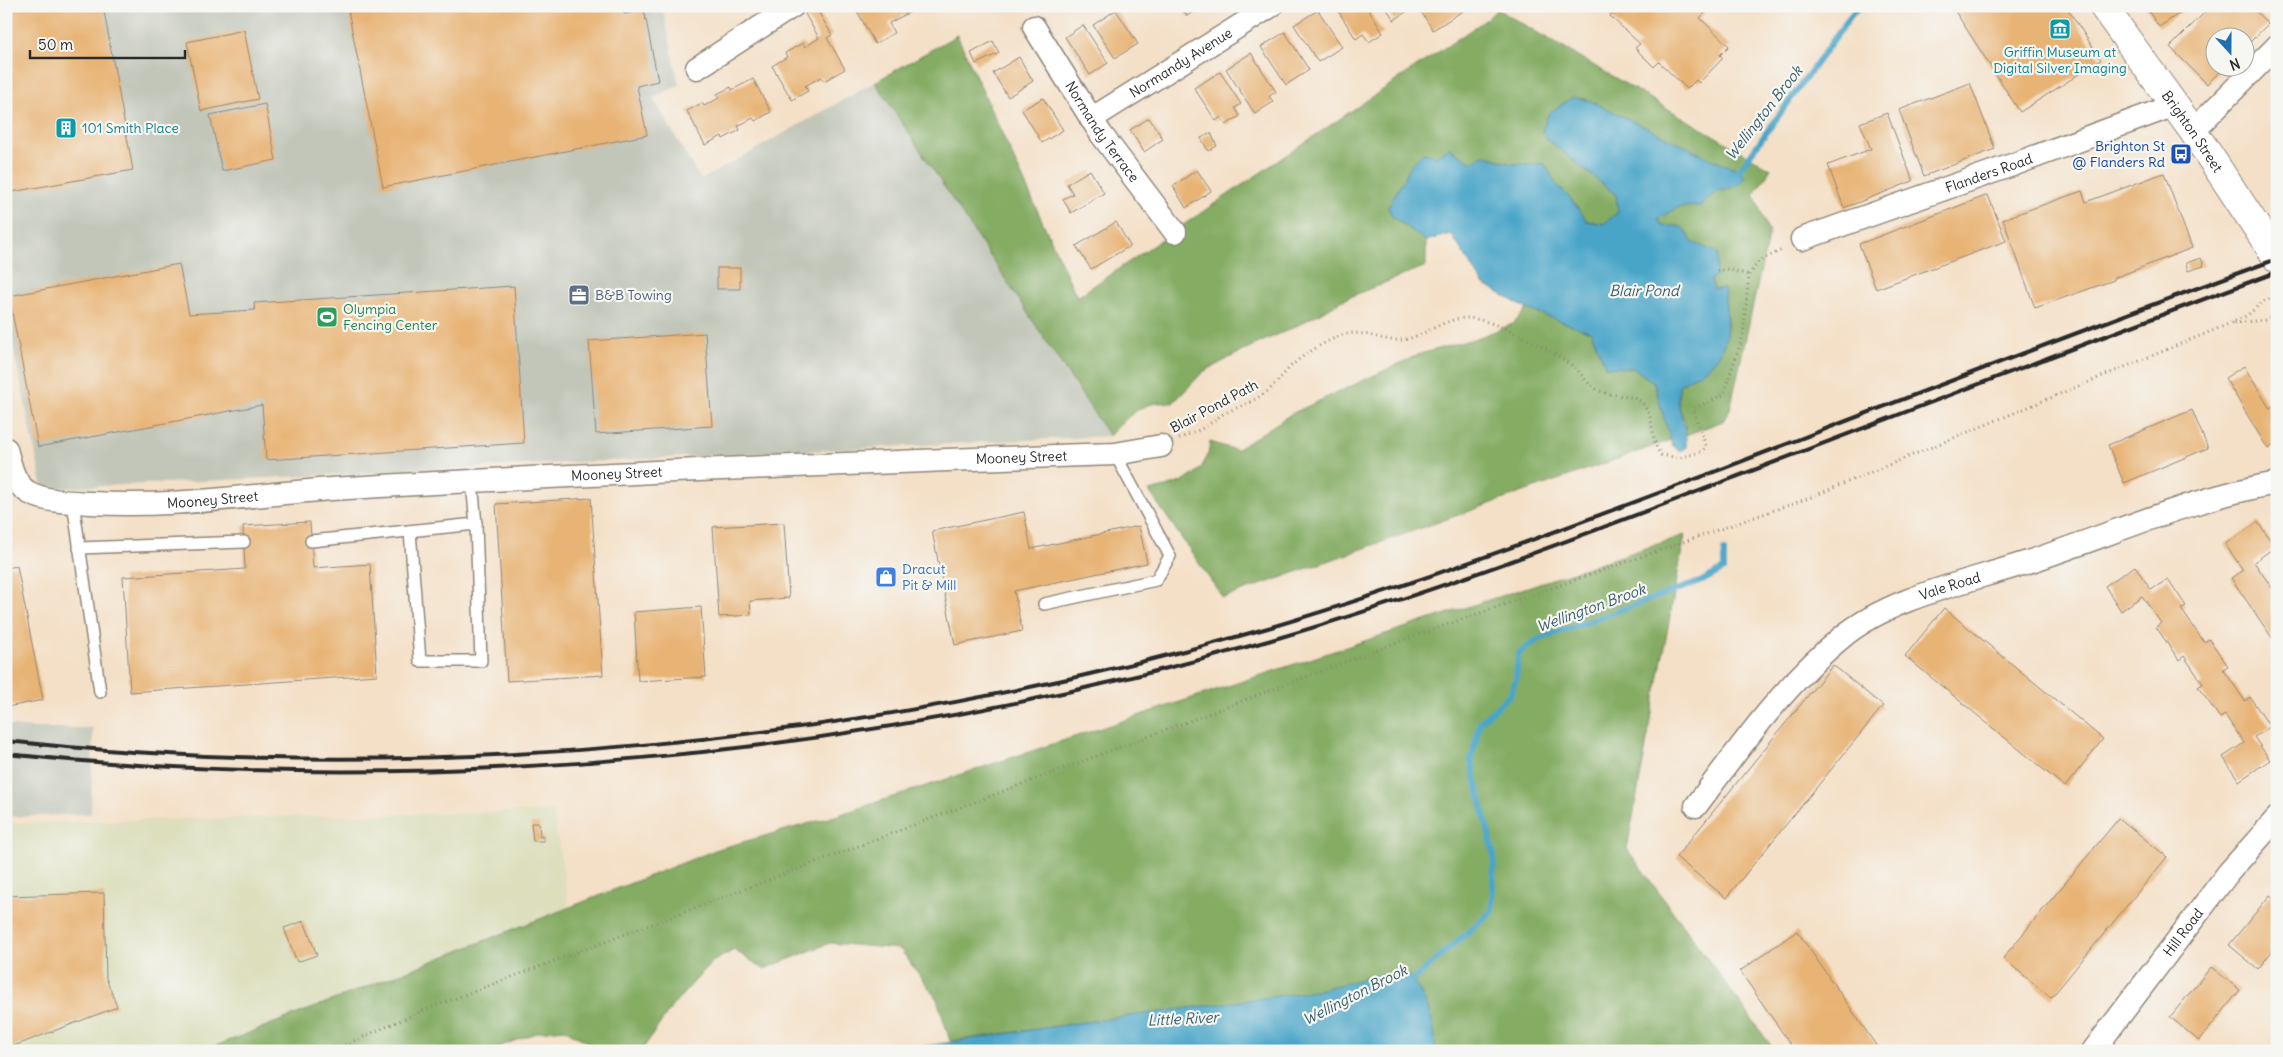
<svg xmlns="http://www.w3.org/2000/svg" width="2283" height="1057" font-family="Delius,sans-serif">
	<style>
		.built { fill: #dcdebc }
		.industrial { fill: #c2c6b9 }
		.forest { fill: #84ac63; stroke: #586c47 }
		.water { fill: #49a5c8; stroke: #3a687a }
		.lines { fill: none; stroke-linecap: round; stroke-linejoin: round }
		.stream { stroke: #49a5c8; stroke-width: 6 }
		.building { fill: #e8b476 }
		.service-casing { stroke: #908679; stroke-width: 14 }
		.minor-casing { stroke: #908679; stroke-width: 25 }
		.secondary-casing { stroke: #908679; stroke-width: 30 }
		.path { stroke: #908679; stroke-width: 3; stroke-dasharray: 1 4; stroke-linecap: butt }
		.service { stroke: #fff; stroke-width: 11 }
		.minor { stroke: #fff; stroke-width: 22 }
		.secondary { stroke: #fff; stroke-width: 28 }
		.rail { stroke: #2b2b2b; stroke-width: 4 }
		.labels { text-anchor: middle; stroke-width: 4.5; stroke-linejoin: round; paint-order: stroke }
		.culture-label { font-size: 14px; fill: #0d838f; stroke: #f6f6f2 }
		.street-label { font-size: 14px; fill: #2b2b2b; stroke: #f6f6f2 }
		.transit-label { font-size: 14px; fill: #164399; stroke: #f6f6f2; text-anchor: end }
		.service-label { font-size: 14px; fill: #4e5e75; stroke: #f6f6f2; text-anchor: start }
		.leisure-label { font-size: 14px; fill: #27864d; stroke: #f6f6f2; text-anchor: start }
		.shop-label { font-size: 14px; fill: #366cbe; stroke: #f6f6f2; text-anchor: start }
		.water-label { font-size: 15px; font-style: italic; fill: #375c6a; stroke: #f6f6f2 }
	</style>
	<rect width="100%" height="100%" fill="#f6f6f2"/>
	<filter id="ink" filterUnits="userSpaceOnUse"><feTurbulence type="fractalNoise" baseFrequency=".02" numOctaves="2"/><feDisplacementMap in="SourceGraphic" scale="10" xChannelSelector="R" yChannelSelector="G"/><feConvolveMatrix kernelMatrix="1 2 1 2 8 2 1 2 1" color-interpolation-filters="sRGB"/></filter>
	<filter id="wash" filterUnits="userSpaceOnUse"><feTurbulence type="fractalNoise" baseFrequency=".0096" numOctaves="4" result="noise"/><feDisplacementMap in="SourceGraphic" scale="20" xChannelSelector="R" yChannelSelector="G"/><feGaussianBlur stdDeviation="1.12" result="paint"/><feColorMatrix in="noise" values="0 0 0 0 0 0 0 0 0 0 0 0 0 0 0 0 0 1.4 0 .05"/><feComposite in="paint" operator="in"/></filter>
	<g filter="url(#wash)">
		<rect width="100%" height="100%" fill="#f4e0c7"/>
		<polygon class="built" points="553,811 569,907 203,1051 6,1051 6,823"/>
		<g class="industrial">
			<polygon points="6,6 662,6 679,85 653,98 701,180 875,82 1109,436 43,489 6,313"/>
			<polygon points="6,725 31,728 93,728 91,814 6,817"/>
		</g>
		<g class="forest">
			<path d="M1497,9L1771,169L1754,194L1769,233L1730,409L1723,421L1686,435L1685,422L1678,404L1679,385L1706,369L1728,328L1724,289H1714L1702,247L1692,242L1683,228L1678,226H1662L1658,218L1679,207L1701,206L1715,192L1729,190L1740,169L1722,164L1583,98L1542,131L1548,140L1616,195L1618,212L1604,224L1587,221L1570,198L1555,183L1545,164H1512L1483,155L1472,162L1449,148L1403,180L1388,208L1393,217L1426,241V266L1347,298L1291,329L1254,345L1203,372L1173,403C1141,400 1130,415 1109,436L875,82L957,35L1077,297L1487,19Z"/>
			<path d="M1527,309L1591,332L1606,367L1634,368L1654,383L1671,440L1223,598L1149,491C1179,484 1207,478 1210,442L1236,450L1291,414L1420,354L1477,338L1513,324Z"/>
			<polygon points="1685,535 1627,849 1775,1051 1435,1051 1436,1045 1374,976 1315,991 950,1041 937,999 900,949 830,943 764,969 734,950 712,962 673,1005 644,1047 636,1051 603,1051 564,1029 538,1032 501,1046 495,1051 203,1051 718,849 832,817"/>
		</g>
		<g class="water">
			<path d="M1573,97L1591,101L1722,164L1740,169L1745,176C1737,191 1730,186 1717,192C1712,194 1706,202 1701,206L1679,207L1658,219L1662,226H1678L1683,228L1692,242L1718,253L1716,276L1710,280L1714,289H1724C1727,318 1733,349 1706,369C1698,375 1688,379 1679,385C1679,391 1677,399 1679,406C1682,420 1687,431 1686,447L1680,452L1672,445L1654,383L1634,368L1606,367L1591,332L1527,309L1483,284L1451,234L1426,241L1393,217L1388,208L1411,165L1423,153L1436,156L1449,148L1472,162L1483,155L1512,164H1545L1555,183L1570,198L1587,221L1604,224L1618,212L1616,195L1548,140L1542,131L1549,113Z"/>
			<path d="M1395,975H1409C1424,994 1438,1026 1435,1051H1233L1231,1049L892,1051L1078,1023L1315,991L1374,976Z"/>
		</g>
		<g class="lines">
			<g class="stream">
				<polyline points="1734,172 1740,169 1852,14 1860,6"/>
				<polyline points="1406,984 1413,980 1492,911 1494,855 1471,761 1480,722 1510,695 1516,679 1518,654 1537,640 1702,581 1724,569 1724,551"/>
			</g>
		</g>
		<g id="blocks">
			<g class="building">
				<polygon points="6,6 103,6 133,170 6,193"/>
				<polygon points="169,6 185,6 185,7 170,11"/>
				<polygon points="368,6 622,6 624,14 644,10 658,81 637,86 647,135 383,187 348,10"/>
				<polygon points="861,6 909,6 912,11 889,23 894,33 875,44 856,9"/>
				<polygon points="1181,6 1202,6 1187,16"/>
				<polygon points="1335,6 1366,6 1383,33 1369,42 1363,34 1356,39"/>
				<polygon points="1385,6 1415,6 1394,20"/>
				<polygon points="1431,6 1464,6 1466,9 1433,30 1421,12"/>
				<polygon points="1619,6 1697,6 1705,13 1700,18 1729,46 1720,55 1723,58 1699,83 1696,80 1687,89 1659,62 1654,67 1635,48 1640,44 1610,16"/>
				<polygon points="1954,6 2066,6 2101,60 2020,112 1953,8"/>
				<polygon points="2145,6 2187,6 2187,8 2159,27"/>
				<polygon points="2211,6 2251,6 2268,24 2246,46 2246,38 2216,38 2216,68 2224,68 2207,84 2170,47"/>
				<polygon points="816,8 832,35 827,38 845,69 824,81 821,77 805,86 808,91 792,100 772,66 787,57 785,53 803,43 805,47 819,38 805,14"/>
				<polygon points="1116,10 1138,44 1115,58 1093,25"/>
				<polygon points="1318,10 1342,47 1318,62 1294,25"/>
				<polygon points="1083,25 1108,63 1090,75 1065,37"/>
				<polygon points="244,30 258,99 201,111 187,42"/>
				<polygon points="1285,32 1309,70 1286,85 1261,47"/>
				<polygon points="993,41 999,53 976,64 971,53"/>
				<polygon points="1251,53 1276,92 1269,96 1273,102 1255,114 1226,69"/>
				<polygon points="1019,57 1033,81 1008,97 993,73"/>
				<polygon points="1220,72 1241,104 1235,108 1240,116 1226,125 1221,117 1216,121 1194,88"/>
				<polygon points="753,79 771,112 755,121 753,118 738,126 740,130 723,139 722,136 705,145 687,111 702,103 704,106 719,98 717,94 731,87 732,90"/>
				<polygon points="1970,83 1995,149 1924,176 1899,110"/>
				<polygon points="2277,90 2277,108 2271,92"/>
				<polygon points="1043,98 1063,130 1042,143 1022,110"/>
				<polygon points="265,104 276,160 222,171 210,115"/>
				<polygon points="1887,113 1913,181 1844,208 1828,165 1871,149 1860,123"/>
				<polygon points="1149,118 1163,139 1144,152 1130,130"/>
				<polygon points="1211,133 1217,146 1208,151 1201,138"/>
				<polygon points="1090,170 1104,193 1071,213 1063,199 1073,194 1067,184"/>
				<polygon points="1197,170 1211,191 1186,208 1173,186"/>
				<polygon points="2164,173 2192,248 2114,278 2114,280 2035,308 2003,219 2082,191 2086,202"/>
				<polygon points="1988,195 2006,241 1876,289 1859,244"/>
				<polygon points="1116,222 1130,246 1091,269 1076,246"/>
				<polygon points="2201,258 2204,266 2188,271 2186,263"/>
				<polygon points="179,264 189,314 255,310 254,303 514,286 524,443 266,460 262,405 38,447 9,296"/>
				<rect x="717" y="268" width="23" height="21"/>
				<polygon points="705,333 712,426 596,434 589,341"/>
				<polygon points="2244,366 2270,409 2277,404 2277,443 2268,449 2225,378"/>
				<polygon points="2192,410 2208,448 2124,483 2108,445"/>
				<polygon points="591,498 603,675 507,681 496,504"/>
				<polygon points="1024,512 1031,549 1139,526 1147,563 1014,591 1022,631 955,645 932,531"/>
				<polygon points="310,522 313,568 370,564 377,675 130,692 123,577 245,569 243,526"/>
				<polygon points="2258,522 2275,547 2254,562 2277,595 2277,645 2231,578 2243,570 2225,544"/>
				<polygon points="784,523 789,598 750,601 751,615 719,617 713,527"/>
				<polygon points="17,566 43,700 7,707 6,568"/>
				<polygon points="2135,566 2151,590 2168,579 2186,606 2181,609 2204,642 2209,639 2228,666 2223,669 2245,701 2250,697 2270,727 2254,737 2270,760 2239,781 2223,757 2244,743 2225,715 2220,718 2198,687 2203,684 2184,656 2179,660 2156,627 2161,623 2142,596 2121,611 2105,586"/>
				<polygon points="701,607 706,677 638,681 634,612"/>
				<polygon points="1944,608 2103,739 2065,787 1905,656"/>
				<polygon points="1833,665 1883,706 1726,898 1676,857"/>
				<polygon points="2119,818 2167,857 2051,998 2003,958"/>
				<polygon points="531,823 539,823 540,837 544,837 544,841 533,841"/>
				<polygon points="104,893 106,978 117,1007 6,1049 6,896"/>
				<polygon points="2270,895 2277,901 2277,945 2258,969 2229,945"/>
				<polygon points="304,921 317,955 297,962 284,928"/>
				<polygon points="1797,931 1880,1051 1795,1051 1740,971"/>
				<polygon points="2211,967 2240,990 2199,1041 2170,1017"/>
			</g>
		</g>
	</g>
	<g filter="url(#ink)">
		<use href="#blocks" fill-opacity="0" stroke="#908679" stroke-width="1"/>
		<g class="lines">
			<g class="service-casing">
				<g id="service">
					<polyline points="73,502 100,692"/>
					<polyline points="410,531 420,661 481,661 476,524"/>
					<polyline points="311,541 476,524 472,482"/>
					<polyline points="79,548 244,542"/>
					<polyline points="1044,604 1156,580 1170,556 1115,454"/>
				</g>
			</g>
			<g class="minor-casing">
				<g id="minor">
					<path id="s1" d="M1034,27L1101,134L1175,232"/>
					<polyline points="697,68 793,6"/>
					<path id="s2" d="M1091,119L1271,6"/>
					<polyline points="2193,131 2277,46"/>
					<path id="s3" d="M1802,239L2015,164L2175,105"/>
					<path id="s4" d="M6,449C11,467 14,488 34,495C51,502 73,502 91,503C171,508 251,495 331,489C592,473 853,463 1115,454L1161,446"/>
					<path id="s5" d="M1696,806C1740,747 1784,685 1841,638C1888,598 1967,582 2025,563C2108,536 2191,498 2277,483"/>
					<path id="s6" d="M2093,1051L2229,872L2277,818"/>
				</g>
			</g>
			<g class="secondary-casing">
				<g id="secondary">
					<path id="s7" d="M2103,6L2193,131L2277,258"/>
				</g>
			</g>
			<g class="path">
				<polyline points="1717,271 1728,269 1749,275"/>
				<polyline points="2234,323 2264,320 2277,314"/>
				<path d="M1179,439C1187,435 1196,432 1203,428C1211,424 1217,417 1225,413C1241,406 1255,401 1269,390C1277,383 1284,373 1292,365C1305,354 1321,344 1337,337C1361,326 1378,342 1400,340C1424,338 1444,317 1468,318C1494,319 1552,350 1574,367C1581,373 1586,383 1595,388C1609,399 1632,391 1644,405C1655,419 1650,441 1661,455L1680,458L1703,451L1706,446L1693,409L1723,395L1743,336L1749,275L1759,261L1784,249"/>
				<path d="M331,1051L422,1011L1406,639L1809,498L2231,323C2235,320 2241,318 2246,316C2258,308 2261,298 2277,298"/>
			</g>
			<use href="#service" class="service"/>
			<use href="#minor" class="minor"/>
			<use href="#secondary" class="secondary"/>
			<g class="rail">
				<path d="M6,741C422,786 867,744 1268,628C1420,583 1566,528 1714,472C1901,400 2088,327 2277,259"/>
				<path d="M6,754C428,798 861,758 1268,641C1423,596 1574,539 1725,481C1909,411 2092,340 2277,272"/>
			</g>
		</g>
	</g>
	<defs>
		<g id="museum-square" transform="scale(1.125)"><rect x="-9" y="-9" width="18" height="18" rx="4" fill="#0f9aa8" stroke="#f6f6f2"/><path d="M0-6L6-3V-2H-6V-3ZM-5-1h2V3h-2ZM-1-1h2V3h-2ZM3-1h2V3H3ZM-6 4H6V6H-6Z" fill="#fff"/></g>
		<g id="building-square" transform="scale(1.125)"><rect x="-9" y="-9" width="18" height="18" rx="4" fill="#0f9aa8" stroke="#f6f6f2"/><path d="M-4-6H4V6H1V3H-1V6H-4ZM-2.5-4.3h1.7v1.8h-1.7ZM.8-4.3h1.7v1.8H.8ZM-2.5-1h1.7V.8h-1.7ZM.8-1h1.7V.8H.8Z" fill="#fff"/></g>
		<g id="bus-square" transform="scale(1.125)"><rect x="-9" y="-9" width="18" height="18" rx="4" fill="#1a4fb4" stroke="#f6f6f2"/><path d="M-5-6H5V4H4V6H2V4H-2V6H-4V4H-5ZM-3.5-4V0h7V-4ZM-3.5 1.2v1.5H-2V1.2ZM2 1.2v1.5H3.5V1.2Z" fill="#fff"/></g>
		<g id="office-square" transform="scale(1.125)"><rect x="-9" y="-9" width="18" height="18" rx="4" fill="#5c6f8a" stroke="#f6f6f2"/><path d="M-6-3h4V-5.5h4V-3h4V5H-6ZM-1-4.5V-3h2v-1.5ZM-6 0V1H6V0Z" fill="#fff"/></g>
		<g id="stadium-square" transform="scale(1.125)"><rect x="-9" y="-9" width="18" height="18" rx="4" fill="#2e9e5b" stroke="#f6f6f2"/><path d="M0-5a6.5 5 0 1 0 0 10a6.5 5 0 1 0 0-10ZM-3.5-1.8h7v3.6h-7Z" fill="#fff"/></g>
		<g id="shop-square" transform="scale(1.125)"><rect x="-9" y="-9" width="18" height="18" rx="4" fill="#3f7fe0" stroke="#f6f6f2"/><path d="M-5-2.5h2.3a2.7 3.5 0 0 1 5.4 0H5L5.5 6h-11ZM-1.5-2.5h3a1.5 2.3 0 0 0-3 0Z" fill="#fff"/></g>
	</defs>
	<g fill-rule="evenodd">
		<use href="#museum-square" x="2060" y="29"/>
		<use href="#building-square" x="66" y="128"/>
		<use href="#bus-square" x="2181" y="154"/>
		<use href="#office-square" x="579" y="295"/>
		<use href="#stadium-square" x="327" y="317"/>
		<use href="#shop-square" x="886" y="577"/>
	</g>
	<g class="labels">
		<g class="culture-label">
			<text x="2060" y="57">Griffin Museum at<tspan x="2060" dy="16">Digital Silver Imaging</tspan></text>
			<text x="82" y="133" text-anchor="start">101 Smith Place</text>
		</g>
		<g class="street-label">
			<text dy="5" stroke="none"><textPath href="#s2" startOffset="106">Normandy Avenue</textPath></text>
			<text dy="5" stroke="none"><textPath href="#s1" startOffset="125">Normandy Terrace</textPath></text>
			<text dy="5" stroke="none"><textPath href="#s7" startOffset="154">Brighton Street</textPath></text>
			<text dy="5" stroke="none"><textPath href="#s3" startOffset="198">Flanders Road</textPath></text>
			<text transform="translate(1214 406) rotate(-28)" y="5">Blair Pond Path</text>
			<text dy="5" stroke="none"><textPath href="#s4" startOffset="1046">Mooney Street</textPath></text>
			<text dy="5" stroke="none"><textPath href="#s4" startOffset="641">Mooney Street</textPath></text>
			<text dy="5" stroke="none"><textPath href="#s4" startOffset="236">Mooney Street</textPath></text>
			<text dy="5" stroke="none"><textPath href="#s5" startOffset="344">Vale Road</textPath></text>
			<text dy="5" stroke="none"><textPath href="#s6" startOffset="149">Hill Road</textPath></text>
		</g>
		<g class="transit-label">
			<text x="2165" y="151">Brighton St<tspan x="2165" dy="16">@ Flanders Rd</tspan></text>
		</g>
		<g class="service-label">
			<text x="595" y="300">B&amp;B Towing</text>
		</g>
		<g class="leisure-label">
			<text x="343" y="314">Olympia<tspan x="343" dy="16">Fencing Center</tspan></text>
		</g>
		<g class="shop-label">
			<text x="902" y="574">Dracut<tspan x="902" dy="16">Pit &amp; Mill</tspan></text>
		</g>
		<g class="water-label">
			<text transform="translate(1764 113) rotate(-52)" y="5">Wellington Brook</text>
			<text x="1644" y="296">Blair Pond</text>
			<text transform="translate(1591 608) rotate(-20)" y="5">Wellington Brook</text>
			<text transform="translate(1355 995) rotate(-27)" y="5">Wellington Brook</text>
			<text transform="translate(1183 1019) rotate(-3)" y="5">Little River</text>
		</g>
	</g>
	<rect width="2283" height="1057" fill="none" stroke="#f6f6f2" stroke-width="25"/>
	<g transform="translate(2230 52) rotate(159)"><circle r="24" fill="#f6f6f2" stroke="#a5a5a2"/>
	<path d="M0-4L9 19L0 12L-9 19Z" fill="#1f6fb2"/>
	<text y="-8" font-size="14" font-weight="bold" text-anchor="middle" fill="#2b2b2b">N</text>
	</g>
	<path d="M30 50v8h155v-8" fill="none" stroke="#2b2b2b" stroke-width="2.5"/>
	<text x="38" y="50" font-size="15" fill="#2b2b2b" stroke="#f6f6f2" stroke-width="4" paint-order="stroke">50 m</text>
</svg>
